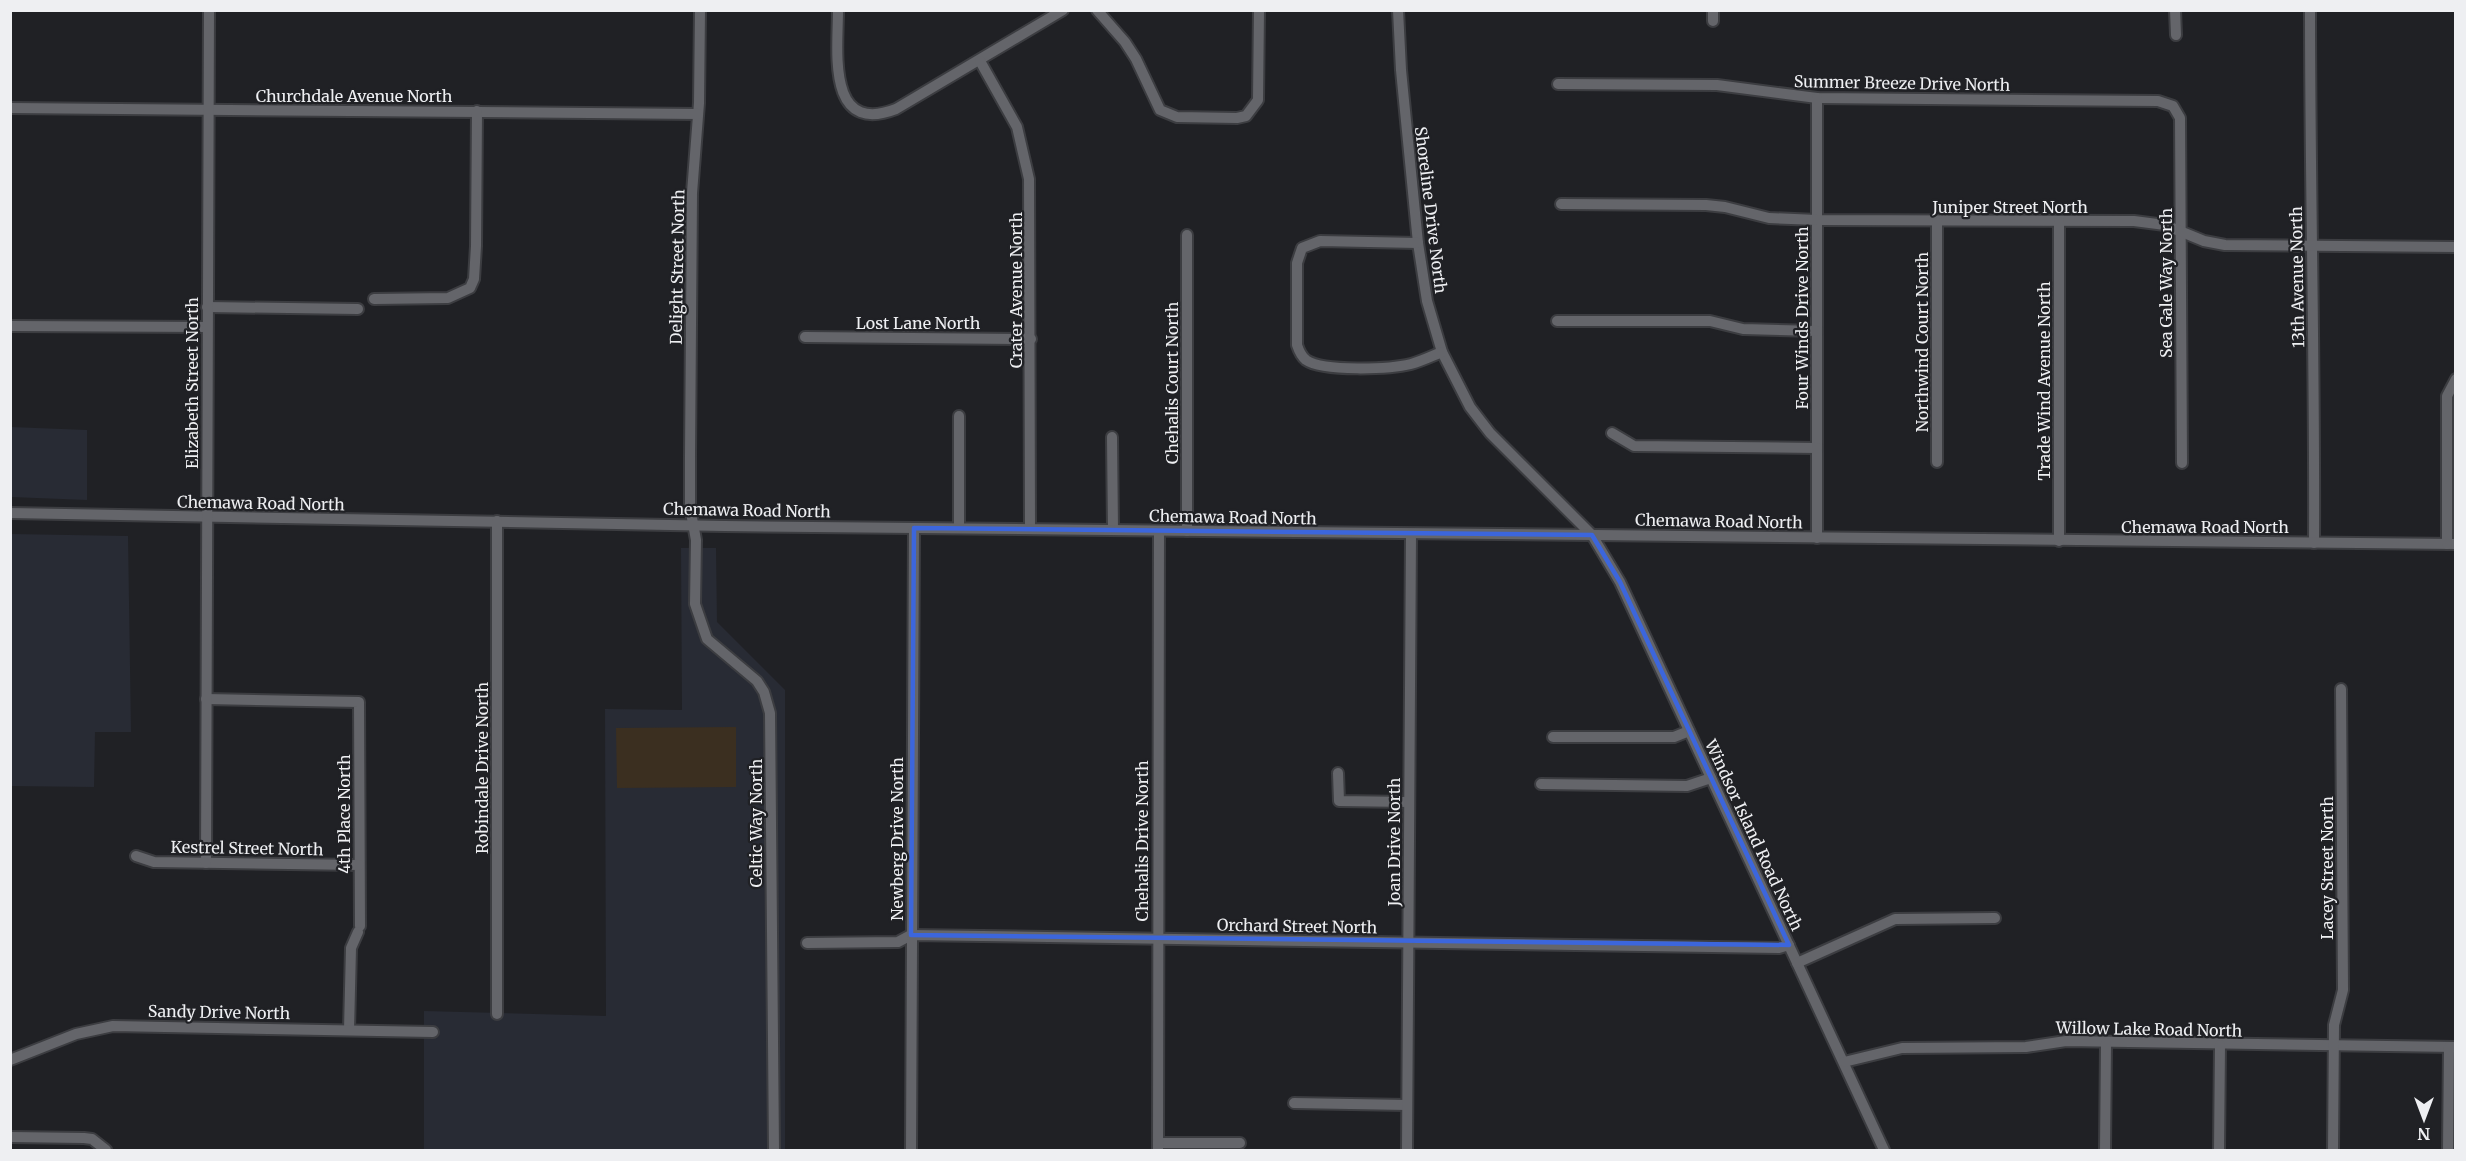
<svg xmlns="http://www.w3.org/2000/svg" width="2466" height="1161" font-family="Merriweather,serif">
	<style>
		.built { fill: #282b34 }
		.green { fill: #3b2f20 }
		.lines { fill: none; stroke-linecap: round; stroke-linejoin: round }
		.minor-casing { stroke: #3c3d41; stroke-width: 14 }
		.minor { stroke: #64656a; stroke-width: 10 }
		.marked { fill: none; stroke: #3c66dc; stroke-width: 4.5; stroke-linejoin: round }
		.labels { text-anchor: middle; stroke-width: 4.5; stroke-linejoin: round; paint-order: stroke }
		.street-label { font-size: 16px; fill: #eeeff2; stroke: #202125 }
	</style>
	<rect width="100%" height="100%" fill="#202125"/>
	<g class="built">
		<polygon points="11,427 87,430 87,500 11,497"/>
		<polygon points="11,534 128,536 131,732 95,732 94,787 11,786"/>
		<polygon points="681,548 716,548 717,622 785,690 785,1150 424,1150 424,1011 606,1016 605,709 682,710"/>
	</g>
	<polygon class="green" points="736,727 736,787 617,788 616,728"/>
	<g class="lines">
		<g class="minor-casing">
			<g id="minor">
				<polyline points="700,10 699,103 692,193 690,457 690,507 696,540 695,604 707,639 757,681 764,692 770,713 774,1150"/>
				<path d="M838,10C838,50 826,136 896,109L1063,10"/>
				<polyline points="1097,10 1125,42 1136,59 1160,110 1177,117 1237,118 1246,116 1258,100 1259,10"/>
				<polyline points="1398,10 1401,70 1418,243 1427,301 1442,352 1470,407 1490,433 1592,535 1620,582 1884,1150"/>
				<polyline points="2175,10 2176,35"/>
				<path d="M2310,10C2310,188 2315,365 2314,543"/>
				<polyline points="1713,21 1713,10"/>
				<polyline points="980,61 1017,127 1029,179 1030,529"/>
				<polyline points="1558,84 1717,85 1817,98 2158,101 2173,106 2180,118 2182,463"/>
				<polyline points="1817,98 1817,538"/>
				<polyline points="10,108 698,114"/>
				<polyline points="1561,204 1706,205 1725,207 1769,218 1817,220 2134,221 2165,225 2204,241 2225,245 2456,247"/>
				<path d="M1418,243L1320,241L1302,248L1297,263V345C1299,351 1301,356 1306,360C1323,372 1391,369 1411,364C1422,361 1432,356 1442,352"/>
				<polyline points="374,299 448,298 470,288 474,279 476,246 477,111"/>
				<polyline points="207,307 358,309"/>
				<polyline points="1557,321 1710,321 1743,329 1817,331"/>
				<polyline points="10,326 207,327"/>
				<polyline points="805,337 1031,339"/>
				<polyline points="1612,433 1634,446 1817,448"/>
				<polyline points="1112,437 1113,530"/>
				<polyline points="1937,462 1937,222"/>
				<polyline points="10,513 724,526 2456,544"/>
				<polyline points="497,521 497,1014"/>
				<polyline points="959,528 959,416"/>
				<polyline points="1187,531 1187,235"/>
				<polyline points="2059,541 2059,222"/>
				<polyline points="2447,544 2447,396 2456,379"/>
				<polyline points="206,699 359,702 360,926"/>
				<polyline points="1553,737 1674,737 1689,731"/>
				<polyline points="1338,773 1339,801 1409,802"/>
				<polyline points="1541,784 1687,786 1711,778"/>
				<polyline points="136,856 154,862 359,865"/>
				<polyline points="206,863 209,10"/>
				<polyline points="807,943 898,942 911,935 1779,948 1789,945"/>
				<polyline points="1797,963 1895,919 1995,918"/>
				<polyline points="349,1030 351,948 358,932"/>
				<polyline points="10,1060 76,1034 113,1026 433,1032"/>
				<polyline points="1844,1062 1902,1048 2026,1047 2066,1041 2456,1047"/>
				<polyline points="1294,1103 1407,1105"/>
				<polyline points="10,1137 84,1138 92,1139 106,1150"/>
				<polyline points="1158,1143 1240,1143"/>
				<polyline points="911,1150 914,528"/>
				<polyline points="1158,1150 1159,531"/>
				<polyline points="1407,1150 1411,534"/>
				<polyline points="2105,1150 2106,1043"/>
				<polyline points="2219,1150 2220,1045"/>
				<polyline points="2333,1150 2334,1025 2343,990 2341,689"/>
				<polyline points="2448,1150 2449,1047"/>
			</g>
		</g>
		<use href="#minor" class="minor"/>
	</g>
	<path class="marked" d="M914,528L1592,535L1620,582L1789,945L911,935Z"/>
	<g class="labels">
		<g class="street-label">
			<text transform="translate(1902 83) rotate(1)" y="6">Summer Breeze Drive North</text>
			<text x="354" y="102">Churchdale Avenue North</text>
			<text x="2010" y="213">Juniper Street North</text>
			<text transform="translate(1431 210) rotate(83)" y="6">Shoreline Drive North</text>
			<text transform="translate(677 267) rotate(-89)" y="6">Delight Street North</text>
			<text transform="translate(2297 277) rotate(-91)" y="6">13th Avenue North</text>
			<text transform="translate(2166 283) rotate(-90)" y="6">Sea Gale Way North</text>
			<text transform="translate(1016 290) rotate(-90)" y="6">Crater Avenue North</text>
			<text transform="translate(1802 318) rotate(-90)" y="6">Four Winds Drive North</text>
			<text x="918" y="329">Lost Lane North</text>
			<text transform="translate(1922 342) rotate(-90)" y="6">Northwind Court North</text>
			<text transform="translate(2044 381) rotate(-90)" y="6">Trade Wind Avenue North</text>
			<text transform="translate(192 383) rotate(-90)" y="6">Elizabeth Street North</text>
			<text transform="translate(1172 383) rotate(-90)" y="6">Chehalis Court North</text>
			<text transform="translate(261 503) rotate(1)" y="6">Chemawa Road North</text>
			<text transform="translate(747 510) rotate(1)" y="6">Chemawa Road North</text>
			<text transform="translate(1233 517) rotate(1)" y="6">Chemawa Road North</text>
			<text transform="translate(1719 521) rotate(1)" y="6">Chemawa Road North</text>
			<text x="2205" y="533">Chemawa Road North</text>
			<text transform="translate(482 768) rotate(-90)" y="6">Robindale Drive North</text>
			<text transform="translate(344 814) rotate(-90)" y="6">4th Place North</text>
			<text transform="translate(756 823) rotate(-90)" y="6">Celtic Way North</text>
			<text transform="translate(1754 835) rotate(65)" y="6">Windsor Island Road North</text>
			<text transform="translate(897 839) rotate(-90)" y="6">Newberg Drive North</text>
			<text transform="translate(1142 841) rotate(-90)" y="6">Chehalis Drive North</text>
			<text transform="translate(1394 842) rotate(-90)" y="6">Joan Drive North</text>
			<text transform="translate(247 848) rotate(1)" y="6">Kestrel Street North</text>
			<text transform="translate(2327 868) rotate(-90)" y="6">Lacey Street North</text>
			<text transform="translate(1297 926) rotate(1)" y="6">Orchard Street North</text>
			<text transform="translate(219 1012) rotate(1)" y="6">Sandy Drive North</text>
			<text transform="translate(2149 1029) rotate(1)" y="6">Willow Lake Road North</text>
		</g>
	</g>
	<rect width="2466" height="1161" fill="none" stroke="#eeeff2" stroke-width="24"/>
	<g transform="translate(2424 1119) rotate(180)" stroke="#202125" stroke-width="4.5" paint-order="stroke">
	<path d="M0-4.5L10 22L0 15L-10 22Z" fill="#eeeff2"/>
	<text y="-9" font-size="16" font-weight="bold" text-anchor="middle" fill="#eeeff2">N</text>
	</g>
</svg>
